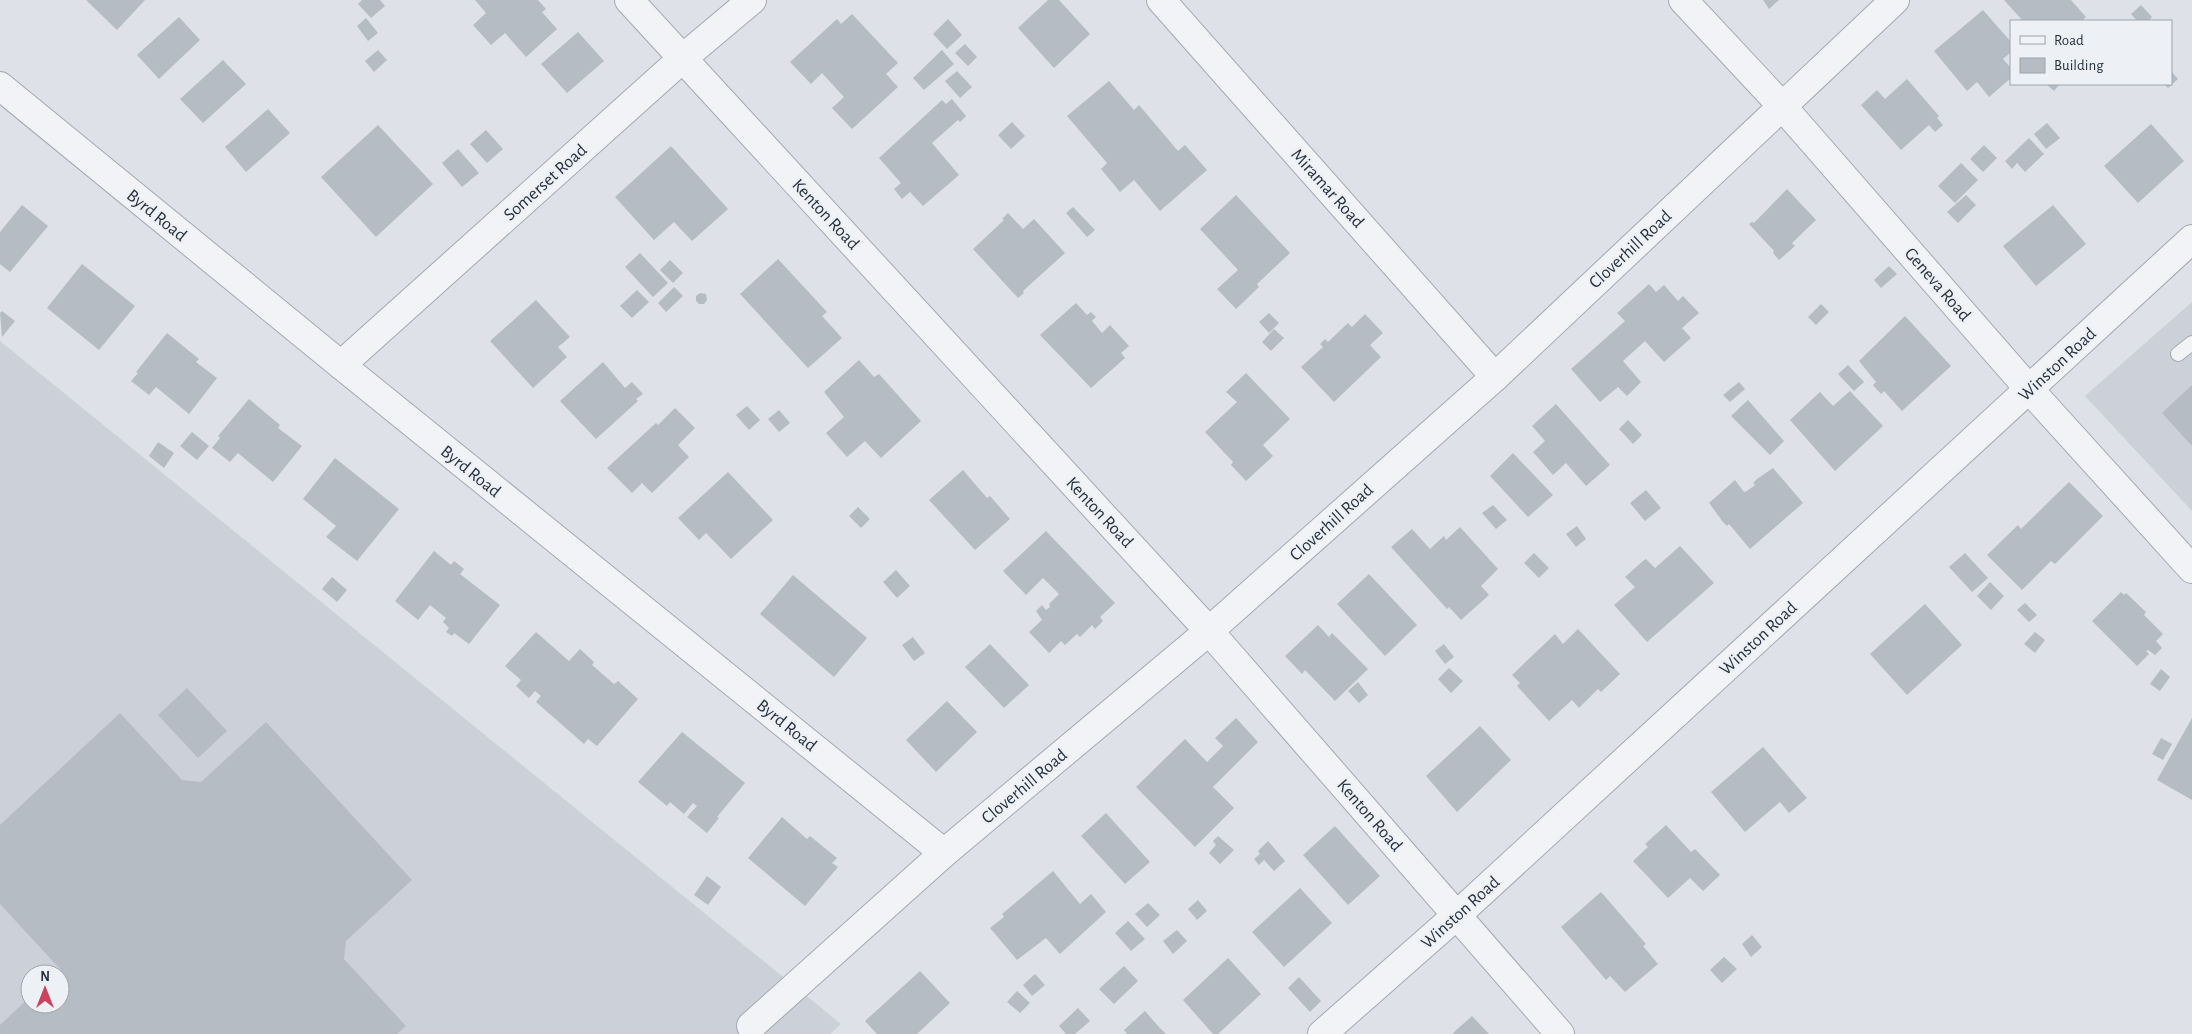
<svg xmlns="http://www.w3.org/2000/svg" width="2192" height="1034" font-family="'Alegreya Sans',sans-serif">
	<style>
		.built { fill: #ccd1d9; fill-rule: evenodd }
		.building { fill: #b5bcc4 }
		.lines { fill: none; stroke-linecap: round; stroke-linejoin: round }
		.service-casing { stroke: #a3a9b2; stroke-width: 16 }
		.minor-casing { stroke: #a3a9b2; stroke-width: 30 }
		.service { stroke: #f1f3f6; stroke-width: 14 }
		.minor { stroke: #f1f3f6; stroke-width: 28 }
		.labels { text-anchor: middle; stroke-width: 4.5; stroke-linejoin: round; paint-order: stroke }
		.street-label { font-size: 18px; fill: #27313e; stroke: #edf1f5 }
	</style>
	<rect width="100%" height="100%" fill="#dee2e8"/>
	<g class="built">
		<polygon points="2192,302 2192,511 2085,396"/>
		<path d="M0,341L841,1024L830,1034H0ZM30,974H60V1004H30Z"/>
	</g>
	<g class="building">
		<polygon points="86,0 145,0 117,30"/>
		<polygon points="362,0 380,0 385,6 371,18 358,4"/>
		<polygon points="475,0 538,0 546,9 542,12 557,29 526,57 505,33 491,45 473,25 486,13"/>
		<polygon points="1048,0 1059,0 1090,34 1054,68 1018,28"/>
		<polygon points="1763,0 1779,0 1769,9"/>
		<polygon points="2004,0 2071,0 2086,17 2081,21 2023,21"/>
		<polygon points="2141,5 2152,17 2148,21 2137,21 2131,14"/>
		<polygon points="1983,10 2011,42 2011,52 2003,59 2011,68 2011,78 1989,97 1977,82 1967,91 1934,51"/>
		<polygon points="852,14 898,63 886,74 898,87 852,129 832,108 844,97 822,73 811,84 790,62 837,19 841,24"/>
		<polygon points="179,17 200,40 159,79 137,55"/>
		<polygon points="366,18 378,33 368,41 357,26"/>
		<polygon points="948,19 962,35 947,49 933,34"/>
		<polygon points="578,32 604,61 567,93 541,64"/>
		<polygon points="965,44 977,57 968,66 955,53"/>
		<polygon points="378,50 387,60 374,72 365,61"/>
		<polygon points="942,50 954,64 924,90 913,78"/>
		<polygon points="223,60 246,84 203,123 180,99"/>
		<polygon points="957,71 972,87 960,98 945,81"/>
		<polygon points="2171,71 2178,79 2168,88 2164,84 2171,84"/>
		<polygon points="1907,79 1939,116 1937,118 1943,125 1935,132 1929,125 1901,150 1861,105 1877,90 1885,99"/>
		<polygon points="1109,81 1134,110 1139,105 1178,151 1185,145 1207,170 1160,211 1134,180 1120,192 1101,169 1107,163 1067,116"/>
		<polygon points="2046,84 2060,84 2054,91"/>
		<polygon points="952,99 966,116 960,122 958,120 932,143 959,175 923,206 910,192 902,199 894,189 901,183 879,158 942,100 946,104"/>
		<polygon points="268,109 290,133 246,172 225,147"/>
		<polygon points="1012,122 1025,136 1011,149 998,135"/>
		<polygon points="2047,123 2060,138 2046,149 2034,134"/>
		<polygon points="2151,124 2184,161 2138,203 2104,166"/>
		<polygon points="378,125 433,184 376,237 321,177"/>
		<polygon points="486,130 503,149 487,163 470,144"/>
		<polygon points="2029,138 2044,154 2025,172 2017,163 2012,169 2005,161"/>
		<polygon points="1984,145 1997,158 1983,172 1970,159"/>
		<polygon points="671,146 728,209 692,241 674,222 654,240 615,197"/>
		<polygon points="458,149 479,173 462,187 442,163"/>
		<polygon points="1961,163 1978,180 1955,203 1938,186"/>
		<polygon points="1787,189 1816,220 1792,243 1795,246 1779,260 1773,253 1774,251 1749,224 1752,222 1754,223"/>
		<polygon points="1236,195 1290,253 1257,284 1259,287 1236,309 1217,289 1238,270 1200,229"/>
		<polygon points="1966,195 1976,205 1958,223 1947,212"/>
		<polygon points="22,205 48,226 10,272 0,264 0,232"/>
		<polygon points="2053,205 2086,244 2036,286 2003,246"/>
		<polygon points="1073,207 1095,230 1087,237 1066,213"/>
		<polygon points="1008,213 1023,229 1034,219 1065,253 1023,291 1024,293 1018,298 973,249 1004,220 1002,219"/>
		<polygon points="640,253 668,283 653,297 625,267"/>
		<polygon points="778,259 827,312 822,316 842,338 808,368 740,294"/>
		<polygon points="670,260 683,273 673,283 660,270"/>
		<polygon points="82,264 135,306 99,350 47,308"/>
		<polygon points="1889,266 1897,274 1881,288 1874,280"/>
		<polygon points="1649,284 1656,292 1664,285 1678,301 1683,296 1699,313 1682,328 1691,338 1664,362 1645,341 1623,361 1641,382 1627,396 1618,387 1600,402 1571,369 1625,321 1617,313"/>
		<polygon points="674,287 683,296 666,312 658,303"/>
		<polygon points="637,290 649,302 632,318 620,306"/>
		<polygon points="700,293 706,294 707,300 704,304 699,304 696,301 696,296"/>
		<polygon points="536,300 570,337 558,347 567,357 533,388 490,341"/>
		<polygon points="1076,303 1087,315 1091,312 1096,317 1092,321 1102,333 1110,325 1129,346 1121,353 1125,358 1091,388 1040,335"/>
		<polygon points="1821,304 1829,312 1816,325 1808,317"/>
		<polygon points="2,311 15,321 2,337 0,313"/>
		<polygon points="1269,313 1279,323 1269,333 1259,322"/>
		<polygon points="1365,314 1383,333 1370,345 1381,357 1334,402 1301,367 1323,347 1320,344 1325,339 1328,342 1348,323 1352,327"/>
		<polygon points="1905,316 1951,366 1902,411 1884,391 1881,394 1873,385 1876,382 1859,361"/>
		<polygon points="1274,329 1284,338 1271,351 1262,342"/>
		<polygon points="167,333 199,359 196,362 217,378 189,414 156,387 149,395 131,381 138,373 136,372"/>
		<polygon points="859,360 874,377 879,374 921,421 881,458 865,441 847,457 826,433 844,417 824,392"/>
		<polygon points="603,362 625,388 632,382 643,394 636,399 638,401 596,439 560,401"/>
		<polygon points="1848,365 1864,382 1854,391 1838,374"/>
		<polygon points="1246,373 1290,419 1263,445 1273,456 1246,481 1231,465 1233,462 1205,432 1237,402 1226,392"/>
		<polygon points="1739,382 1745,389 1730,402 1723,395"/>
		<polygon points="2192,385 2192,446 2162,413"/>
		<polygon points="1850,391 1883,426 1835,471 1790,420 1820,392 1833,406"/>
		<polygon points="249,399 280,425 278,428 302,446 273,482 238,453 230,462 212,448 220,438 218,436"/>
		<polygon points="1748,400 1784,441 1770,455 1731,416"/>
		<polygon points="1556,404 1610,465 1586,486 1566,463 1553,475 1533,452 1545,441 1532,426"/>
		<polygon points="747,406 760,420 749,430 736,415"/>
		<polygon points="675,408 695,428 678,445 689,457 652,493 642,483 632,493 607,468 656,423 658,425"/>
		<polygon points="779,410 790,423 779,432 768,419"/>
		<polygon points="1628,420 1642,435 1633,444 1619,429"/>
		<polygon points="192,432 209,446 197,460 180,446"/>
		<polygon points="158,442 174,453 164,468 149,456"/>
		<polygon points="1513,453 1553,495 1528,517 1490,476"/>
		<polygon points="335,458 399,509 357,561 326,537 336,526 303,499"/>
		<polygon points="1773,468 1803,503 1750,549 1729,524 1727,526 1723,522 1709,503 1735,480 1744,492 1747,491 1755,485 1753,483 1757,479"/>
		<polygon points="963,470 987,498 990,496 1010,519 975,550 929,500"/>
		<polygon points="728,472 773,520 731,559 706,533 699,540 678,518"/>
		<polygon points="2069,482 2103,516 2055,564 2051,561 2022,590 1987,555 2018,525 2021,529"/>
		<polygon points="1646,490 1661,508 1645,521 1630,503"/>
		<polygon points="1493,505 1507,520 1496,529 1482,513"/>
		<polygon points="858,507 870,519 861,528 849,516"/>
		<polygon points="1577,526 1586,539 1576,547 1566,534"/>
		<polygon points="1460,527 1498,569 1481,586 1489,595 1461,620 1449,607 1447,609 1391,547 1412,529 1430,549 1444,536 1446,540"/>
		<polygon points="1046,531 1115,603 1100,617 1103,621 1095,629 1092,625 1080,637 1077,634 1065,645 1061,641 1049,653 1029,632 1042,620 1036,611 1042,605 1046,610 1050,607 1049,604 1059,594 1043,578 1026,595 1003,571"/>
		<polygon points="1680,546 1714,583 1647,642 1614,605 1635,587 1625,577 1643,561 1646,559 1655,568"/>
		<polygon points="434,551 451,565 454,561 464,569 460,574 500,605 469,644 454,633 452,636 446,632 449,628 443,622 446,618 430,605 418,620 395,601"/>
		<polygon points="1534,553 1549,568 1539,578 1524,563"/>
		<polygon points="1965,553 1988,578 1972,592 1949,567"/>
		<polygon points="896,570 910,586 897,598 883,582"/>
		<polygon points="1369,574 1417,625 1385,656 1337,604"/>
		<polygon points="793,575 867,638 834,677 760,614"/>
		<polygon points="332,577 347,590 337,602 322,589"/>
		<polygon points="1990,582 2004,596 1991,610 1977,596"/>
		<polygon points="2121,592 2124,595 2126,593 2146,612 2144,615 2163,634 2156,641 2162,648 2155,655 2148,650 2146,651 2149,654 2137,666 2092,621"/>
		<polygon points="2025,603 2037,615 2029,622 2017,610"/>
		<polygon points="1925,604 1962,645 1907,695 1870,654"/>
		<polygon points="1318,625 1329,637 1332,633 1368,669 1335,701 1305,670 1302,674 1285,656"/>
		<polygon points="1578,629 1620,674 1601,692 1598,689 1579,708 1572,700 1549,721 1517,686 1520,683 1512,675 1555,634 1563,644"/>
		<polygon points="536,632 569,661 580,649 594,662 592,665 614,684 618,681 638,699 597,746 588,739 584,744 536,702 541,696 535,691 529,698 516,686 521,680 505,666"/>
		<polygon points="2035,632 2045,640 2035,653 2024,644"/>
		<polygon points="913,637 925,653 914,661 902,645"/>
		<polygon points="990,644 1029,685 1004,708 965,667"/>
		<polygon points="1444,644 1454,657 1445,664 1435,651"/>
		<polygon points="1449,668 1463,681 1451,693 1438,679"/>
		<polygon points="2161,669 2170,677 2160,691 2150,684"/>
		<polygon points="1358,682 1368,695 1359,703 1348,691"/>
		<polygon points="187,688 227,731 198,758 158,715"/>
		<polygon points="947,701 977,732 936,772 906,740"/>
		<polygon points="120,713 182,780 201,782 266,722 412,880 346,941 344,959 406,1026 397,1034 0,1034 0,1025 30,997 30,1004 60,1004 60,974 55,974 60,969 0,904 0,825"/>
		<polygon points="1236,718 1258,742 1213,787 1234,808 1195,847 1136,787 1185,739 1207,762 1223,746 1215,738"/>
		<polygon points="2192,718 2192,800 2157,780"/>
		<polygon points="1480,726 1511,760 1457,812 1426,776"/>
		<polygon points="682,732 745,783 717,817 719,818 707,833 687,817 697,806 693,803 684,814 670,802 667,806 638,782"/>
		<polygon points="2161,738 2172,744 2163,760 2152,754"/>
		<polygon points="1763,747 1807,798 1789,813 1780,802 1745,832 1711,792"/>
		<polygon points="1106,813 1150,862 1125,884 1081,836"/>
		<polygon points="782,817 807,839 810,836 837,858 832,863 838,867 805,906 748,858"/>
		<polygon points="1666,825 1691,852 1695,849 1720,875 1703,891 1690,878 1668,898 1633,861 1648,847 1645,844"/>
		<polygon points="1335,826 1380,876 1348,905 1303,855"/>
		<polygon points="1218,836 1234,850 1220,864 1209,853 1216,845 1213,841"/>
		<polygon points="1268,841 1285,861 1274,871 1264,860 1259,865 1254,859 1260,854 1258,851"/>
		<polygon points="1053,871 1080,904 1091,894 1106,912 1060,954 1046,938 1017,960 990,928 1004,917 1002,914"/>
		<polygon points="707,876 721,887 708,905 694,895"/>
		<polygon points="1300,888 1332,923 1284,967 1252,932"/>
		<polygon points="1601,892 1646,944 1643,946 1658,964 1625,992 1610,976 1606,980 1561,927"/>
		<polygon points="1198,900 1207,911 1197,920 1188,909"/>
		<polygon points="1148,903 1160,915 1147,927 1135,914"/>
		<polygon points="1128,921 1145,939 1131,951 1115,933"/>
		<polygon points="1177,930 1187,941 1173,954 1163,941"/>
		<polygon points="1752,935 1762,947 1751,957 1742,944"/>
		<polygon points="1724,957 1737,969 1722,983 1710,970"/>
		<polygon points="1228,958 1261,994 1218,1034 1213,1034 1183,1000"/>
		<polygon points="1124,966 1138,981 1114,1004 1099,989"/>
		<polygon points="920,971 950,1003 917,1034 877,1034 865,1021"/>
		<polygon points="1035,974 1045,985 1032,996 1023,985"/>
		<polygon points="1299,977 1321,1001 1310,1012 1288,988"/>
		<polygon points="1017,991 1030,1003 1020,1013 1007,1002"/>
		<polygon points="1078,1008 1090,1021 1075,1034 1066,1034 1059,1026"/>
		<polygon points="1145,1011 1158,1026 1166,1034 1127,1034 1124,1030"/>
		<polygon points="1472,1016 1489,1034 1454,1034 1453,1033"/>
	</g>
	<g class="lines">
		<g class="service-casing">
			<polyline id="service" points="2178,354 2192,343"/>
		</g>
		<g class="minor-casing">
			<g id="minor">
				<polyline points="629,0 1209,631 1560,1034"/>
				<polyline points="1161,0 1495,377"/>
				<polyline points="1683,0 1782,106 2029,389 2192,569"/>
				<polyline points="0,86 341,365 944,853"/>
				<polyline points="341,365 683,58 752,0"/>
				<polyline points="751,1026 944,853 1209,631 1495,377 1895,0"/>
				<polyline points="1322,1034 1457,915 2192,239"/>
			</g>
		</g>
		<use href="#service" class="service"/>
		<use href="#minor" class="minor"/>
	</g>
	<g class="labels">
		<g class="street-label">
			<text transform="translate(545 182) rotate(-42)" y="6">Somerset Road</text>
			<text transform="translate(1328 188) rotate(48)" y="6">Miramar Road</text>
			<text transform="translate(826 214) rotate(47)" y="6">Kenton Road</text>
			<text transform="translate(157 215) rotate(39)" y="6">Byrd Road</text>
			<text transform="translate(1630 249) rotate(-43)" y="6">Cloverhill Road</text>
			<text transform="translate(1938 284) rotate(49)" y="6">Geneva Road</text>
			<text transform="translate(2057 364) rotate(-43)" y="6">Winston Road</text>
			<text transform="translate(471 471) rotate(39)" y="6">Byrd Road</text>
			<text transform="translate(1100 512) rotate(47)" y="6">Kenton Road</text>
			<text transform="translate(1331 522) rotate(-42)" y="6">Cloverhill Road</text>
			<text transform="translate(1758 638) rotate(-43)" y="6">Winston Road</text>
			<text transform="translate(787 725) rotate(39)" y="6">Byrd Road</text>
			<text transform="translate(1024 786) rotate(-40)" y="6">Cloverhill Road</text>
			<text transform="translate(1370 815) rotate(49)" y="6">Kenton Road</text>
			<text transform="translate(1460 912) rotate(-42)" y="6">Winston Road</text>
		</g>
	</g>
	<rect x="2010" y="20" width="162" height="65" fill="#edf1f5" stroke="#9ea4ac"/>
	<rect x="2020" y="36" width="25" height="8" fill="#f1f3f6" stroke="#9ea4ac"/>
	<text x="2054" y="45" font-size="15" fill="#27313e">Road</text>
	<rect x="2020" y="58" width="25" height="15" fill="#b5bcc4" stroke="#9ea4ac"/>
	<text x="2054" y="70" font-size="15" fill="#27313e">Building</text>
	<g transform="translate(45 989)"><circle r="24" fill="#edf1f5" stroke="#9ea4ac"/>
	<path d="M0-4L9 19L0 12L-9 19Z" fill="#cc435e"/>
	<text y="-8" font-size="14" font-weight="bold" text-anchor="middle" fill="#27313e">N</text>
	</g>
</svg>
